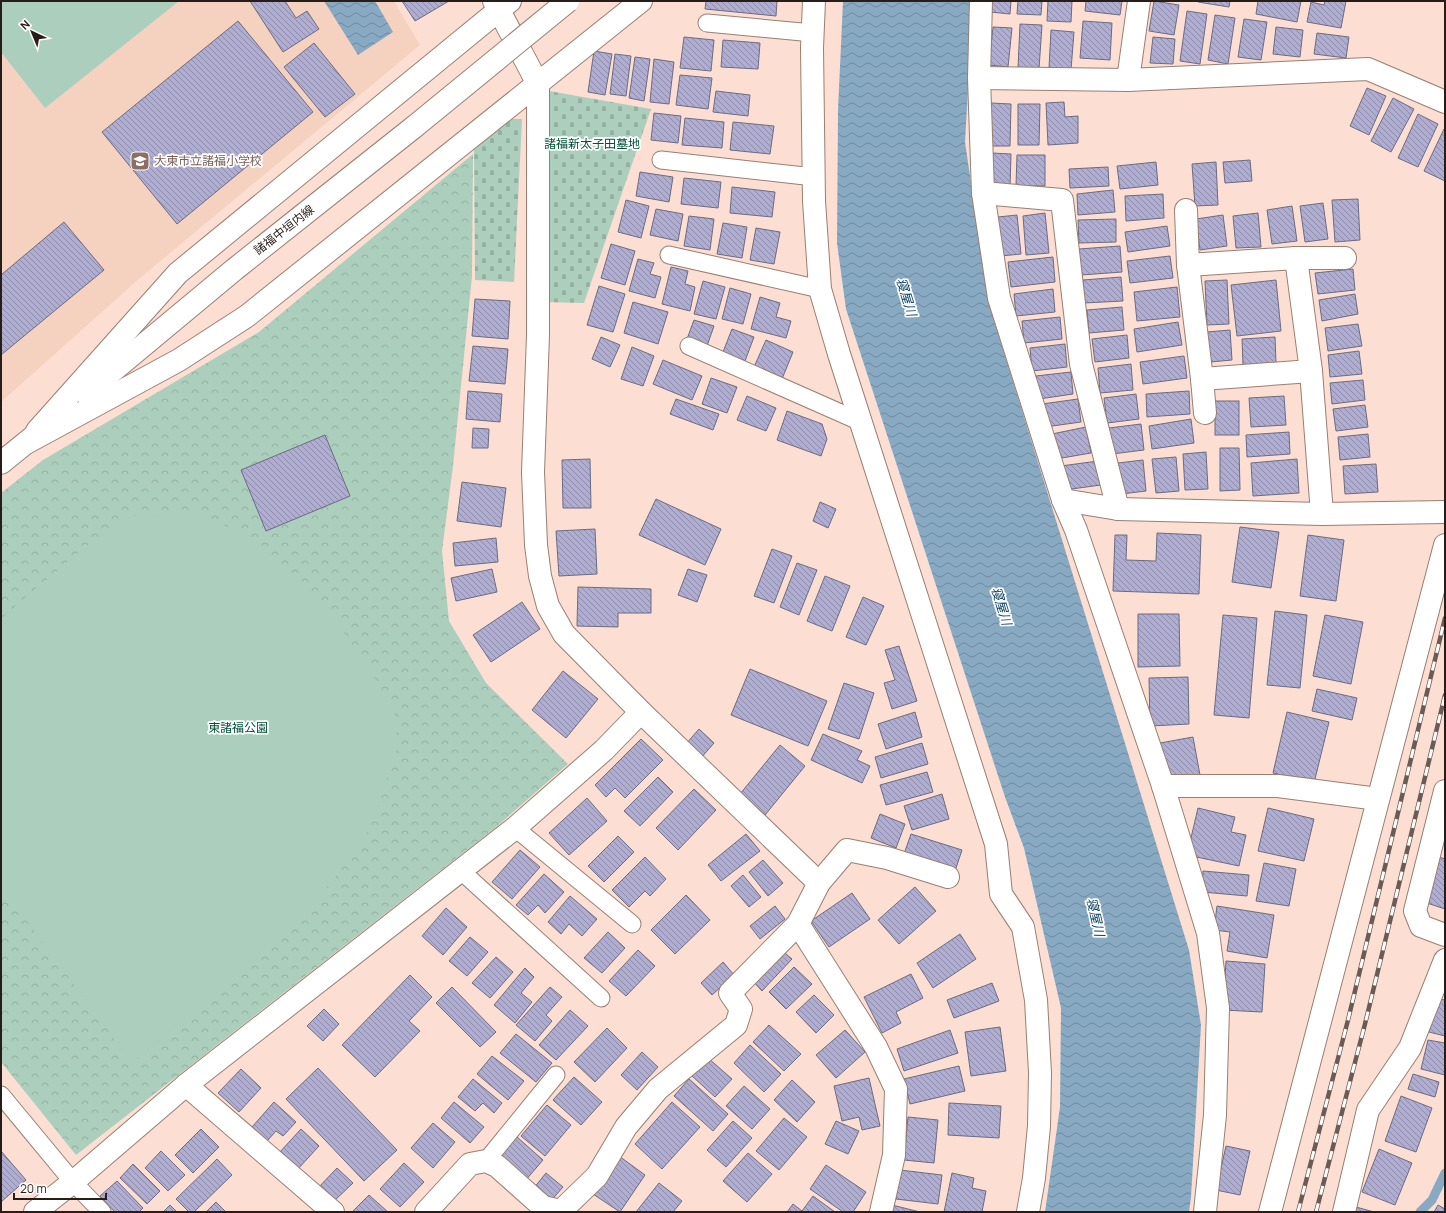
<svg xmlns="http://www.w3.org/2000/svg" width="1446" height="1213" font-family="Manrope,'Noto Sans JP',sans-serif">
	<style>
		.built { fill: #f5d1c0 }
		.forest { fill: url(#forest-crowns) }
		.cemetery { fill: url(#cemetery-stones) }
		.garden { fill: #accebc }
		.water { fill: url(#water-waves) }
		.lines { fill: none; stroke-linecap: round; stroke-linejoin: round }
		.stream { stroke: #88a9c2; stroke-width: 9 }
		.building { fill: url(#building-back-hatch); stroke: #6b6b82 }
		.lane-casing { stroke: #987f72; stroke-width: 19 }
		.street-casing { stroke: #987f72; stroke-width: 24 }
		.secondary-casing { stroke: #987f72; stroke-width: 24 }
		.lane { stroke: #fff; stroke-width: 17 }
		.street { stroke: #fff; stroke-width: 22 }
		.secondary { stroke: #fff; stroke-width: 22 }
		.rail-casing { stroke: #6b5b54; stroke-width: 4.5 }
		.rail { stroke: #fff; stroke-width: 3; stroke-dasharray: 9; stroke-linecap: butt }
		.secondary-bridge-casing { stroke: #987f72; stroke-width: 24; stroke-linecap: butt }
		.secondary-bridge { stroke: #fff; stroke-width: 22 }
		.labels { text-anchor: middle; stroke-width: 3.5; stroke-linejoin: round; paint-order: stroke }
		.park-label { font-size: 12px; fill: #014f34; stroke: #fff }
		.education-label { font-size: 12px; fill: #785e54; stroke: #fff; text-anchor: start }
		.street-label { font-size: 12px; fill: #271d18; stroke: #fff }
		.water-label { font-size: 13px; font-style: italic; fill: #003b5d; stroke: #fff }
	</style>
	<defs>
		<pattern id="forest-crowns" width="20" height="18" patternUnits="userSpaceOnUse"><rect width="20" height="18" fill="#accebc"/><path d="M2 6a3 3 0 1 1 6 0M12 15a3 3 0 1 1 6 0" fill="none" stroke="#94b0a1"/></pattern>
		<pattern id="cemetery-stones" width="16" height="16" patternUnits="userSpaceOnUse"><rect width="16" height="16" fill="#accebc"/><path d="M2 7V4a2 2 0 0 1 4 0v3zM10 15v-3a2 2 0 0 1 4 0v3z" fill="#94b0a1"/></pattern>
		<pattern id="water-waves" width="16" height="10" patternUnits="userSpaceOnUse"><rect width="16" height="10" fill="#88a9c2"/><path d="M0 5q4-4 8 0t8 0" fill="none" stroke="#6f899d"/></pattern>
		<pattern id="building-back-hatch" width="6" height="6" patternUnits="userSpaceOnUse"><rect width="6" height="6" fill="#afadd2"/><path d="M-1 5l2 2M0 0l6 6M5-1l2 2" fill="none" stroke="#8e8ca9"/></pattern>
	</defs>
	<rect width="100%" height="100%" fill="#fcdfd2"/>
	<polygon class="built" points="1,1 394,1 420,45 140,278 1,402"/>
	<polygon class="forest" points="473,154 472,276 453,466 442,551 449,621 486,683 568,764 495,828 76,1155 1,1062 1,493 43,460 259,332"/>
	<g class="cemetery">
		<polygon points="549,91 651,109 584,303 544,302"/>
		<polygon points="502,119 522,119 514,282 475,280 474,142"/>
	</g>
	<g class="garden">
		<polygon points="1,1 179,1 45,108 1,52"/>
		<polygon points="194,514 247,534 332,614 394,709 398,747 370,829 340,871 312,906 242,969 132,1063 1,886 1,618 96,538 131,516"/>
	</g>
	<g class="water">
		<polygon points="324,1 375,1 393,32 358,55"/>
		<polygon points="843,1 973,1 965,142 989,304 1189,950 1201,1025 1191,1197 1189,1212 1045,1212 1060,1107 1061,1008 1024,848 1005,797 846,309 837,243 838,110"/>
	</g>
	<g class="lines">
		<polyline class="stream" points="1420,1212 1432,1200 1445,1173"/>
	</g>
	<g class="building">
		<polygon points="250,1 285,1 296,18 307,11 319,29 283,52"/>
		<polygon points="402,1 449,1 415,21"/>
		<polygon points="706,1 777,1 776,16 705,9"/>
		<polygon points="991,1 1011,1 1010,14 990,12"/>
		<polygon points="1018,1 1042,1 1041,15 1017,14"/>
		<polygon points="1048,1 1072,1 1071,22 1047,21"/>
		<polygon points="1086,1 1122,1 1120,15 1085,11"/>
		<polygon points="1154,1 1179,5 1174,35 1149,31"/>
		<polygon points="1198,1 1230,1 1229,7 1198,2"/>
		<polygon points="1258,1 1301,1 1297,22 1256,14"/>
		<polygon points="1325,1 1346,1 1341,28 1307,22 1311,2 1324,5"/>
		<polygon points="1187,11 1207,14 1200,64 1180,61"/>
		<polygon points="1215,15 1235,18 1228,64 1208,60"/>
		<polygon points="1244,19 1267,22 1261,60 1238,57"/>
		<polygon points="238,21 313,112 177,224 102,132"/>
		<polygon points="1083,21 1112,23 1110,60 1080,58"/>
		<polygon points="1020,24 1042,25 1039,69 1018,68"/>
		<polygon points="993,27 1012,28 1008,67 989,65"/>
		<polygon points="1276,27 1303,30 1300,57 1273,54"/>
		<polygon points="1051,30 1074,32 1071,70 1049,68"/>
		<polygon points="1317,33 1349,37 1346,58 1314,54"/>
		<polygon points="684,37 714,40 711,71 680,68"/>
		<polygon points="1153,37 1175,39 1173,64 1150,63"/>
		<polygon points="723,40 760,43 758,69 721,67"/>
		<polygon points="314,43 355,94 325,117 284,67"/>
		<polygon points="594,51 612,54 605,95 588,92"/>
		<polygon points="615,54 631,56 626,96 610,94"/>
		<polygon points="635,57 650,59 644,101 629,98"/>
		<polygon points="654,59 674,62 669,104 650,102"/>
		<polygon points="680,75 712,78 708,109 676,105"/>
		<polygon points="1367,88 1386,96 1369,135 1350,126"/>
		<polygon points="716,91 750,95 748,116 713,112"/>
		<polygon points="1393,98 1414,109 1391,152 1371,141"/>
		<polygon points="1064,102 1065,117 1078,116 1078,143 1048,145 1046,103"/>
		<polygon points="991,103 1011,104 1010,146 989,146"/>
		<polygon points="1018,104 1040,104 1039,145 1018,145"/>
		<polygon points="654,113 681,116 678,143 651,140"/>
		<polygon points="1418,114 1438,124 1418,167 1398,158"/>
		<polygon points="685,118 724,122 722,148 682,145"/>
		<polygon points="733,122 774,126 770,154 730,150"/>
		<polygon points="1444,129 1445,130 1445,181 1424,171"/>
		<polygon points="992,153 1011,154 1010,187 991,187"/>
		<polygon points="1017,155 1045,155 1045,186 1016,186"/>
		<polygon points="1250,160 1252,181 1225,183 1223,162"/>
		<polygon points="1156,162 1158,185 1120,189 1117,166"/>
		<polygon points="1216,162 1218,205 1195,206 1192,164"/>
		<polygon points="1108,167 1109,186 1070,188 1069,169"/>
		<polygon points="640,172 673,177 669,202 636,196"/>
		<polygon points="684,178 721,182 718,208 681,204"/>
		<polygon points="732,187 775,192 772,217 730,213"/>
		<polygon points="1113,190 1115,212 1078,215 1077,194"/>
		<polygon points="1163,194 1164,218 1126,221 1125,196"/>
		<polygon points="1358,199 1360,240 1335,242 1332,200"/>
		<polygon points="626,200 649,206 641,238 618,232"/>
		<polygon points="1323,203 1328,239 1305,242 1300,206"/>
		<polygon points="1292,206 1297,241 1272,244 1267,210"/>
		<polygon points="656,209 683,214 678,241 650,235"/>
		<polygon points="1045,213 1049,253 1026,255 1023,216"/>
		<polygon points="1258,213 1261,247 1236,248 1233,216"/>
		<polygon points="1017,215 1021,254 1001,256 998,217"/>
		<polygon points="1223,215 1227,246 1200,250 1196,219"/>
		<polygon points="689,216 714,219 710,250 684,246"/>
		<polygon points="1116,219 1116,242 1079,243 1078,220"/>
		<polygon points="64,222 104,270 1,355 1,275"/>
		<polygon points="723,223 747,227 742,258 717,254"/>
		<polygon points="1167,226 1170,246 1128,252 1125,232"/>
		<polygon points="756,228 780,232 774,264 750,260"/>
		<polygon points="611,244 635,251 625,285 601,278"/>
		<polygon points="1120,246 1122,272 1081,275 1079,249"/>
		<polygon points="1170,256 1173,278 1130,283 1127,261"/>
		<polygon points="1053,257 1055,282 1011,287 1008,262"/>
		<polygon points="638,259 654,263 650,274 661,277 655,298 629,291"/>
		<polygon points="671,267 688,271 685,284 695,287 690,311 662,304"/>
		<polygon points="1353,269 1355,290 1318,294 1315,273"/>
		<polygon points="1121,277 1123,301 1084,303 1083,280"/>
		<polygon points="1227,280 1229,324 1207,325 1205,281"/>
		<polygon points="1276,280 1281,331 1237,336 1231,285"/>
		<polygon points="703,281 725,287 716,319 694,314"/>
		<polygon points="599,286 625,294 613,332 587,325"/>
		<polygon points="1177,287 1180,317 1137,321 1134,292"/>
		<polygon points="730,288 751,294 743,324 722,319"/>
		<polygon points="1053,289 1055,312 1016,316 1014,294"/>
		<polygon points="1355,294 1358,314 1322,321 1319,300"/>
		<polygon points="760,297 780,303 776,317 791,321 786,338 751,329"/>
		<polygon points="475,299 510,301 508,339 472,336"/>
		<polygon points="633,302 668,312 658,344 624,333"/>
		<polygon points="1122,307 1124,330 1089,333 1087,310"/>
		<polygon points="1060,317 1062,339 1024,343 1022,321"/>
		<polygon points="694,320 714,326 707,346 687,339"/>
		<polygon points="1178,322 1182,345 1137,352 1134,329"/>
		<polygon points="1358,324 1362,346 1328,351 1325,328"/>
		<polygon points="732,329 754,337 745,361 723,352"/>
		<polygon points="1230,330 1232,360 1210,362 1207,332"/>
		<polygon points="1127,335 1129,358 1095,362 1092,339"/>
		<polygon points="601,337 620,345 610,367 592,359"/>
		<polygon points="1275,337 1276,363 1243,365 1242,339"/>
		<polygon points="766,340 793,352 782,379 754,367"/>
		<polygon points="1065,344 1067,367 1032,371 1030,348"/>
		<polygon points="473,346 508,349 505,384 469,381"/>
		<polygon points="632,347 654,356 643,386 621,379"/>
		<polygon points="1359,351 1362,374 1330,377 1328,355"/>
		<polygon points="1184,356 1187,378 1143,384 1140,362"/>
		<polygon points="663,360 702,376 692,400 653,384"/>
		<polygon points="1131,364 1133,390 1100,393 1098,368"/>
		<polygon points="1071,372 1073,394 1039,399 1036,376"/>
		<polygon points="711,378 737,387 727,413 702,404"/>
		<polygon points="1363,380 1365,400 1332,404 1330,383"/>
		<polygon points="468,391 502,394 500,422 466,419"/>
		<polygon points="1189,391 1190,414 1147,417 1146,394"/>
		<polygon points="1136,394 1139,419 1107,423 1104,398"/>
		<polygon points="747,396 776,408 766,431 737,420"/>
		<polygon points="1284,396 1286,425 1251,427 1249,398"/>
		<polygon points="676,399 719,414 713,430 670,414"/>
		<polygon points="1078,399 1081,422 1045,427 1042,404"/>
		<rect x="1215" y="401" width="24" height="34"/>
		<polygon points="1365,405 1368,427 1336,431 1333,409"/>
		<polygon points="787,411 822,424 827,439 821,456 777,440"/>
		<polygon points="1191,419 1194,443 1152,449 1149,426"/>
		<polygon points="1141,424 1144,450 1112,454 1109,428"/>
		<polygon points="1086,427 1091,453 1056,459 1052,434"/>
		<polygon points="473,428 489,429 488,448 472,448"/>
		<polygon points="1289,432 1290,454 1247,457 1246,435"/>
		<polygon points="1368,434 1370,457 1340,460 1338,437"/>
		<polygon points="325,435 350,496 266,531 241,470"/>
		<polygon points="1220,448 1239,448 1240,490 1220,491"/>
		<polygon points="1206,452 1208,489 1185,490 1183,454"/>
		<polygon points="1176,457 1179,491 1156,493 1152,459"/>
		<polygon points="590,459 591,508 563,508 562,460"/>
		<polygon points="1297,459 1299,493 1253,496 1251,463"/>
		<polygon points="1143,460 1146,491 1121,494 1118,463"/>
		<polygon points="1098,461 1101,485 1064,490 1061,466"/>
		<polygon points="1376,464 1378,492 1345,494 1343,466"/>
		<polygon points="462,482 506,488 501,527 457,521"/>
		<polygon points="656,499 721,529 705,565 639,535"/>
		<polygon points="820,502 836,509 828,528 813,521"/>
		<polygon points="1240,527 1279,532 1271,588 1232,582"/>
		<polygon points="595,529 597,574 559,576 556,531"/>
		<polygon points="1157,533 1201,535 1199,594 1113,591 1115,535 1127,535 1126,560 1156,561"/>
		<polygon points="1308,535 1344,540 1336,601 1300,596"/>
		<polygon points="496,538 498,562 455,566 453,543"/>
		<polygon points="772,549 792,556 774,603 754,596"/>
		<polygon points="797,563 817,570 799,615 780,607"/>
		<polygon points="492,569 497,592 456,601 451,578"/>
		<polygon points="688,569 707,575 697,602 678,595"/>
		<polygon points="825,576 850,586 832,631 807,621"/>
		<polygon points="578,587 651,589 651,613 618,613 618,627 577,626"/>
		<polygon points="863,597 884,606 866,645 846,637"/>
		<polygon points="522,602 540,629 491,662 473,635"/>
		<polygon points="1275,611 1307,615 1300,688 1267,685"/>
		<polygon points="1138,614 1179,614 1180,666 1138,667"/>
		<polygon points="1223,615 1257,618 1249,718 1214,715"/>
		<polygon points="1325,615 1363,622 1351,684 1313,676"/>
		<polygon points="899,646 917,701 892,709 884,683 895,680 885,650"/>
		<polygon points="750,669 827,701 808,746 731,715"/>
		<polygon points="563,671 598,699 566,738 532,710"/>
		<polygon points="1188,677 1189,724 1150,726 1149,678"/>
		<polygon points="844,683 874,693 859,739 828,729"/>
		<polygon points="1317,689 1357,698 1352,720 1312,711"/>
		<polygon points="915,712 922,737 886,749 878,724"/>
		<polygon points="1287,712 1329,722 1314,783 1273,773"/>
		<polygon points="699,729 714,743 701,758 686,744"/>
		<polygon points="823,734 862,751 857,760 870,766 862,783 811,760"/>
		<polygon points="1193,737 1200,775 1167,781 1160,743"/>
		<polygon points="641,739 663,760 625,798 615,788 606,797 595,785"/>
		<polygon points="922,743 928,764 881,778 875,757"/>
		<polygon points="780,745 805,766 765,815 740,794"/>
		<polygon points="927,772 933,792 886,805 880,785"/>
		<polygon points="658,777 673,792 640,826 624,811"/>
		<polygon points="694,789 716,810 678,850 656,828"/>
		<polygon points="942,794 949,819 912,830 904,806"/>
		<polygon points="587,798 607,821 569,855 549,833"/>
		<polygon points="1198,808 1235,817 1231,832 1246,835 1239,866 1187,855"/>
		<polygon points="1268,808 1314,819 1304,861 1258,851"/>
		<polygon points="880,814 905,824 896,848 871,838"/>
		<polygon points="746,834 760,851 721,881 708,865"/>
		<polygon points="911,834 962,850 955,871 904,854"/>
		<polygon points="618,836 634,852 604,882 588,866"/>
		<polygon points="520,850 540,867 512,899 492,882"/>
		<polygon points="645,857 666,879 650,896 645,891 629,907 612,890"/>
		<polygon points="1439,857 1445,859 1445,909 1424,902"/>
		<polygon points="763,860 783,883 768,896 749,872"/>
		<polygon points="1264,863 1296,869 1289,906 1256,901"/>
		<polygon points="1203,871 1249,875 1247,896 1202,892"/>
		<polygon points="544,874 564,892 545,913 538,905 528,915 516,905"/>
		<polygon points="743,875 761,897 749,907 731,886"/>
		<polygon points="915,887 936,911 899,944 878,920"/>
		<polygon points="852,893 870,919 829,947 811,921"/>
		<polygon points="686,895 710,920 675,954 651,930"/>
		<polygon points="570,896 597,919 582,936 569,924 561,934 548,922"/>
		<polygon points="775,906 785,919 760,939 750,926"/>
		<polygon points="1217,906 1274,915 1267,958 1227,951 1230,932 1214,930"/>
		<polygon points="446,908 467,927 443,955 422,936"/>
		<polygon points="608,932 625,948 602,973 584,958"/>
		<polygon points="960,934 976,959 933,988 917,963"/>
		<polygon points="470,937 488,952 467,976 449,961"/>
		<polygon points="780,949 792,959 762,991 751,979"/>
		<polygon points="638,950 655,966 626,996 609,981"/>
		<polygon points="496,957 513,972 490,998 472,983"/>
		<polygon points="1226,961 1265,964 1262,1012 1223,1010"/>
		<polygon points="723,962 734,975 712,995 701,983"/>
		<polygon points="794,967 812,984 786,1009 769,992"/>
		<polygon points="525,968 534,977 521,993 532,1002 515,1023 494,1005"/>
		<polygon points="911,974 923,998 896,1012 901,1023 882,1033 864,997"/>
		<polygon points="410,975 432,997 409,1021 420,1031 375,1077 342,1045"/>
		<polygon points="992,983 999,1001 954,1018 947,1000"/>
		<polygon points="452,987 496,1032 480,1047 436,1003"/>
		<polygon points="550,987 562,997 546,1015 552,1021 535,1041 516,1025"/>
		<polygon points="814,995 834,1015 816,1033 796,1012"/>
		<polygon points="1439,999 1445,1000 1445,1036 1429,1032"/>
		<polygon points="324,1009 339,1024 323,1041 307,1026"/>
		<polygon points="570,1010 588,1026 556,1060 539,1045"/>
		<polygon points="769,1025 801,1054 784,1071 753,1042"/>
		<polygon points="1000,1027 1006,1071 971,1076 965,1032"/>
		<polygon points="607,1028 627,1048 595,1082 574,1062"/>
		<polygon points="845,1030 865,1052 836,1078 816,1055"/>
		<polygon points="950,1030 958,1053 904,1071 897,1049"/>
		<polygon points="516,1034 552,1063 536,1082 500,1053"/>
		<polygon points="1428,1040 1445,1043 1445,1075 1421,1069"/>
		<polygon points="750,1045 781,1074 764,1092 734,1063"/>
		<polygon points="642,1052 658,1067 637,1090 621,1075"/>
		<polygon points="492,1056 524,1081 508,1100 477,1074"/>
		<polygon points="708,1058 732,1079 715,1097 691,1075"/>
		<polygon points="959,1066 965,1091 910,1104 904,1079"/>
		<polygon points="318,1068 397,1150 364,1181 286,1099"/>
		<polygon points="241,1069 261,1088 239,1112 218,1093"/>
		<polygon points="1413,1074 1439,1082 1435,1097 1408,1089"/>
		<polygon points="574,1077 602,1102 581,1125 553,1100"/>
		<polygon points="869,1078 880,1126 862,1130 859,1117 842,1121 834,1086"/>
		<polygon points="473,1079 502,1103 494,1113 483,1103 475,1111 458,1097"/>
		<polygon points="689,1079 728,1114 713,1131 674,1096"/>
		<polygon points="792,1080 815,1102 797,1122 774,1100"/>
		<polygon points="744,1086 770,1109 752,1129 726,1106"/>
		<polygon points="1401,1096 1432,1108 1416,1152 1385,1141"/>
		<polygon points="274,1102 296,1122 283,1136 276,1131 267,1141 252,1127"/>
		<polygon points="454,1102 484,1127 470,1143 441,1118"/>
		<polygon points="672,1102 700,1127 662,1169 635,1144"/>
		<polygon points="949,1103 1001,1106 999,1138 948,1135"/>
		<polygon points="547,1105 571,1125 545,1156 521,1136"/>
		<polygon points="908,1117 938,1120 934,1163 904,1160"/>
		<polygon points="784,1118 807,1137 779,1170 756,1151"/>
		<polygon points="733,1121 752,1138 726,1167 707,1150"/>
		<polygon points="836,1121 859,1131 848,1154 825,1144"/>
		<polygon points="433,1123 455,1142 433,1168 411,1148"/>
		<polygon points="201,1129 219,1147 193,1173 175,1155"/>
		<polygon points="301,1129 319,1146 297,1170 279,1153"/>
		<polygon points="517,1137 543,1160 524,1182 498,1159"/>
		<polygon points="1226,1146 1250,1151 1240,1195 1216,1190"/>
		<polygon points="1379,1149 1412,1163 1395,1205 1362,1192"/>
		<polygon points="1,1151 26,1180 1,1202"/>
		<polygon points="161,1151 185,1175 168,1191 145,1168"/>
		<polygon points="748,1153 772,1174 747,1202 723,1181"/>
		<polygon points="619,1156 645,1175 620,1212 593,1194"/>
		<polygon points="217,1159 232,1175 194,1212 189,1212 176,1199"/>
		<polygon points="404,1163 424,1182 400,1207 380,1189"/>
		<polygon points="133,1164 160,1191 147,1204 120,1178"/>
		<polygon points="826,1165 866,1192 853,1212 843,1212 810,1189"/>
		<polygon points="337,1168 353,1183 332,1203 317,1189"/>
		<polygon points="900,1170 942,1175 938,1204 896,1199"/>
		<polygon points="546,1173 563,1187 549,1203 533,1189"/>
		<polygon points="952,1173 974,1178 972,1188 986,1191 982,1212 944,1212"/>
		<polygon points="117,1181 143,1208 139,1212 115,1212 100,1196"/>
		<polygon points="659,1183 682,1201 673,1212 636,1212"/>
		<polygon points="369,1195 388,1212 352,1212"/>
		<polygon points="813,1196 835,1212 787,1212 793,1204 802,1211"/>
		<polygon points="216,1202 226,1212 206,1212"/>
		<polygon points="170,1205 177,1212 163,1212"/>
		<polygon points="892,1205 920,1212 891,1212"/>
		<polygon points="1438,1205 1445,1209 1445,1212 1434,1212"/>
		<polygon points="1356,1207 1374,1212 1355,1212"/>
	</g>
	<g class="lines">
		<g class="lane-casing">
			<g id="lane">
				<polyline points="707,23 813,33"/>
				<polyline points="661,160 814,177"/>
				<polyline points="669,255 820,289"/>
				<polyline points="689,346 861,422"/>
				<polyline points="515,828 632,924"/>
				<polyline points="460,870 601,998"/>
				<polyline points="1,1095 73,1182 102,1212"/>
				<polyline points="486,1161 556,1075"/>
			</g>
		</g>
		<g class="street-casing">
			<g id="street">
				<polyline points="494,1 538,84 538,335 533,472 536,545 540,576 548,606 564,634 641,712 819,883"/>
				<polyline points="814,1 812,48 814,201 820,289 839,354 996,844 1001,894 1023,927 1036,1000 1040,1073 1039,1126 1034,1178 1028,1212"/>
				<polyline points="981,1 979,78 983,193 999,298 1063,500 1076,530 1163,786 1208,933 1218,1008 1215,1115 1205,1212"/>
				<polyline points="979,78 1128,80 1368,69 1445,102"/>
				<polyline points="1128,80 1139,1"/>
				<polyline points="983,193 1062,200 1081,364 1118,509"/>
				<polyline points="1186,210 1188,265 1202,379 1205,413"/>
				<polyline points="1296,258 1311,371 1322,514"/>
				<polyline points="1188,265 1296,258 1345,258"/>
				<polyline points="1202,379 1311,371"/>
				<polyline points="1063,500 1118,509 1322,514 1445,512"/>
				<polyline points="1163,786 1278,786 1378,799"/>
				<polyline points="1445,791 1415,911 1421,926 1445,935"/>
				<polyline points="798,924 876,1047 896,1089 894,1155 881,1212"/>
				<polyline points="186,1085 333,1212"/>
				<polyline points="35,1212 73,1182 186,1085 515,828 604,750 641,712"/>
				<polyline points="426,1212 470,1164 486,1161 497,1166 543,1207 561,1211 597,1176 626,1127 658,1089 736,1025 741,1009 730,993 798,924 819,883 847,850 887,858 948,877"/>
				<polyline points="1270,1212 1445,545"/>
				<polyline points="1344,1212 1368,1110 1410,1048 1445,960"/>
			</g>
		</g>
		<g class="secondary-casing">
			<g id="secondary">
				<polyline points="86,393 235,269 414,127"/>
				<polyline points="37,431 178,273 510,1"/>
				<polyline points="26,443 179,360 247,316 641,1"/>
				<polyline points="1,463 38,433"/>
			</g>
		</g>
		<use href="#lane" class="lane"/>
		<use href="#street" class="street"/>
		<use href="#secondary" class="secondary"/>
		<g class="rail-casing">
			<g id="rail">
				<polyline points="1298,1212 1348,1020 1445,618"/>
				<polyline points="1316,1212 1365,1024 1445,695"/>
			</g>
		</g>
		<use href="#rail" class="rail"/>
		<g class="secondary-bridge-casing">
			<polyline id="secondary-bridge" points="414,127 568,1"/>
		</g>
		<use href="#secondary-bridge" class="secondary-bridge"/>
	</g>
	<defs>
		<g id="school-square" transform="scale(1)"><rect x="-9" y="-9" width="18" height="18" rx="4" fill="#8d6e63" stroke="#fff"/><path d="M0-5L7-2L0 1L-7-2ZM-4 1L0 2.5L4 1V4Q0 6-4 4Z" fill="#fff"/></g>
	</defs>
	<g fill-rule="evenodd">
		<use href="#school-square" x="140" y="161"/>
	</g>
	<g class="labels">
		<g class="park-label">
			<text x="592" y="148">諸福新太子田墓地</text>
			<text x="238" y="732">東諸福公園</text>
		</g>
		<g class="education-label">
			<text x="154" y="165">大東市立諸福小学校</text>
		</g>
		<g class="street-label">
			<text transform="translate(284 230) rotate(-38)" y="4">諸福中垣内線</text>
		</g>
		<g class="water-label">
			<text transform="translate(907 297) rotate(73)" y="5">寝屋川</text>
			<text transform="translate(1002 606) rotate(73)" y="5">寝屋川</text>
			<text transform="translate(1096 917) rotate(77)" y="5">寝屋川</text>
		</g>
	</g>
	<rect width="1446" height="1213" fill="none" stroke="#271d18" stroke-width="4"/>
	<g transform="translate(32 32) rotate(316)" stroke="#ffffff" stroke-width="3" paint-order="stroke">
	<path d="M0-3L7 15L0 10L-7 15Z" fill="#271d18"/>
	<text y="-6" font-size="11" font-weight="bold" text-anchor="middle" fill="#271d18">N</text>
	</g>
	<path d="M14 1193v6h92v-6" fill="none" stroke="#271d18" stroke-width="2"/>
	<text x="20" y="1193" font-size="12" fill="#271d18" stroke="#ffffff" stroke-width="3" paint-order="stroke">20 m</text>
</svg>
